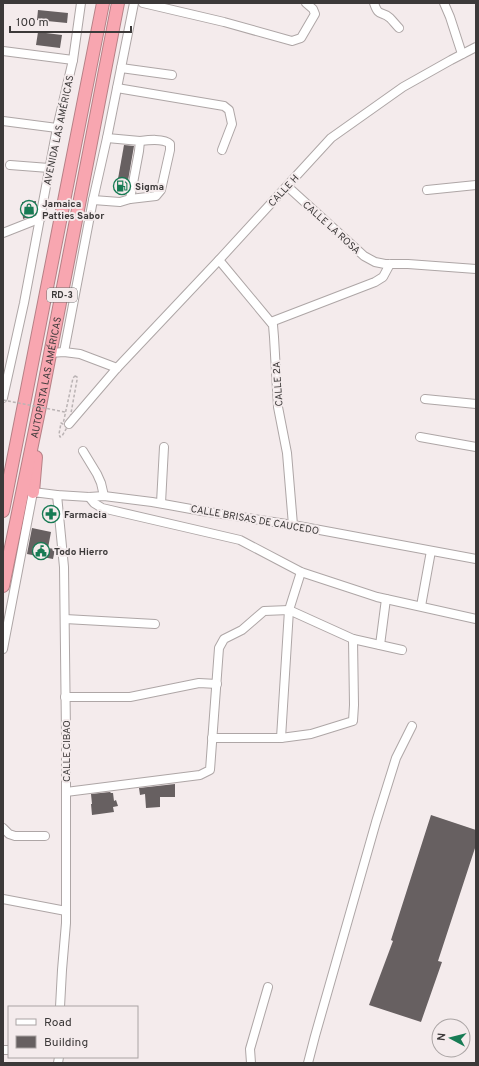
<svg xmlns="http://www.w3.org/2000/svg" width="479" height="1066" font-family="Overpass,sans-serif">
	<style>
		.building { fill: #676061 }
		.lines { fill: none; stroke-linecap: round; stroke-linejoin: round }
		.minor-casing { stroke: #aea6a6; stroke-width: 10 }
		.highway-casing { stroke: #b68086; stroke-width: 14 }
		.path { stroke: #bab3b4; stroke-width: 1.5; stroke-dasharray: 3 2; stroke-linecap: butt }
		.minor { stroke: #fff; stroke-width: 8 }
		.highway { stroke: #f8a6b0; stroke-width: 12 }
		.path-bridge { stroke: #bab3b4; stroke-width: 1.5; stroke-dasharray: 3 2; stroke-linecap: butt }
		.labels { text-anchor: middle; stroke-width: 4; stroke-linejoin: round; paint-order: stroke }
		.shield { fill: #f4ebec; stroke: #736e6f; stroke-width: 1 }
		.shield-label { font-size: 9px; font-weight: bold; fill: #3c3939 }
		.street-label { font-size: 10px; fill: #3c3939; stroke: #f4ebec }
		.poi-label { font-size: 10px; font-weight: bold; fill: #3c3939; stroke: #f4ebec; text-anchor: start }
	</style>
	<rect width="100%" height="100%" fill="#f4ebec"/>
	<g class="building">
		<polygon points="38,10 68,13 67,23 37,20"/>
		<polygon points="38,32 62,35 60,48 36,45"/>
		<polygon points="124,145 134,146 126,192 116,190"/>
		<polygon points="36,201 35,214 23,219 22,202"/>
		<polygon points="32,528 51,532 48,548 55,549 53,559 27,554"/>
		<polygon points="175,784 175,797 160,797 160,807 146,808 145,794 140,795 139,788"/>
		<polygon points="110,792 111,793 113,793 114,801 116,800 118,806 113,807 114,812 92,815 91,804 92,804 91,794"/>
		<polygon points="431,815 476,830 476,845 438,961 442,962 421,1022 369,1005 393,941 391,940"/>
	</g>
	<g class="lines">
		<g class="minor-casing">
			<g id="minor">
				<polyline points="143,3 224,22 292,41 301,38 315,14 313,9 306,3"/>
				<path d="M374,3C379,18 381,10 390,18C393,21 396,25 399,28"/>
				<polyline points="444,3 450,17 462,54"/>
				<polyline points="3,51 73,60"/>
				<polyline points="121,68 172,75"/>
				<polyline points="117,88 224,106 229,110 232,124 222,150"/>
				<polyline points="3,121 57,128"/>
				<polyline points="10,165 49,168"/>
				<polyline points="287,186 364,256 375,262 385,264 408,264 476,269"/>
				<polyline points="427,190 476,185"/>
				<path d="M130,199L156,196L161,190L170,150V144C164,138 148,140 140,141"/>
				<polyline points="93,200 120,202 130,199 139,151 140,141 107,138"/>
				<polyline points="3,233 41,218"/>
				<polyline points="219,260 273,325 274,337 278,407 287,453 293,525"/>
				<polyline points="271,322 375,282 383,277 390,264"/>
				<polyline points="64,352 93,200 107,138 134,3"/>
				<polyline points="50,353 64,352 80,354 117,368"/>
				<polyline points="3,398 24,303 57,128 73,60 81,3"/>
				<polyline points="425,399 476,404"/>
				<polyline points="69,424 117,368 219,260 331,138 403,87 451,60 476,47"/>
				<polyline points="420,437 476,447"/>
				<polyline points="83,451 97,474 101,483 104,496"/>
				<polyline points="57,495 64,567 66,735 66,923 62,970 60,1007"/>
				<polyline points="89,497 94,503 102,508 240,540 301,572 377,597 476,619"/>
				<polyline points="161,503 164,447"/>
				<polyline points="421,606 431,551"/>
				<polyline points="65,619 155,624"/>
				<polyline points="380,645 386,599"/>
				<polyline points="3,649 33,492 57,495 89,497 104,496 152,502 202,511 293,525 476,559"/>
				<polyline points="65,697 130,697 199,683 217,684"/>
				<polyline points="212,738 281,738 311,734 353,721 354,705 353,639"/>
				<polyline points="281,738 289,610 301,572"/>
				<polyline points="66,792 200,775 210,770 219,648 224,639 242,630 264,611 289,610 353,639 402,650"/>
				<polyline points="3,828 9,834 15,836 45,836"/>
				<polyline points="3,899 66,911"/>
				<polyline points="3,1050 9,1050"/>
				<polyline points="58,1063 59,1057"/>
				<polyline points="251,1063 250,1049 268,987"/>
				<polyline points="308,1063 315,1036 376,822 396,758 412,726"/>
			</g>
		</g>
		<g class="highway-casing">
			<g id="highway">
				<polyline points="33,492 36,457"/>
				<polyline points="3,511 103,3"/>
				<path id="s1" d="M3,586L40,406L118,3"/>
			</g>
		</g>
		<polygon class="path" points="75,376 77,377 77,380 69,424 62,436 60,437 59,434 61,423 63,424 73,378"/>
		<use href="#minor" class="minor"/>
		<use href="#highway" class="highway"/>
		<polyline class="path-bridge" points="3,400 65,412"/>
	</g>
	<defs>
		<g id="fuel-ring" transform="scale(0.9)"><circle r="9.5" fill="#f4ebec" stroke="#177b54" stroke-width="1.5"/><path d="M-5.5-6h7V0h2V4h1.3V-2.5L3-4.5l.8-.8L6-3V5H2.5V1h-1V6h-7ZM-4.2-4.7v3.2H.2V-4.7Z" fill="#177b54"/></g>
		<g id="shop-ring" transform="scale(0.9)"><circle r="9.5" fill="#f4ebec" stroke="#177b54" stroke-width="1.5"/><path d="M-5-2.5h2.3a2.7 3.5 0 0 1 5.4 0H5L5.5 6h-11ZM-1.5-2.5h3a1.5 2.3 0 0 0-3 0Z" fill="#177b54"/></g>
		<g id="pharmacy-ring" transform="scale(0.9)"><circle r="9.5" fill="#f4ebec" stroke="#177b54" stroke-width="1.5"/><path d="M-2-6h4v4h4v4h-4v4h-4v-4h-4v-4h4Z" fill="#177b54"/></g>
		<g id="civic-ring" transform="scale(0.9)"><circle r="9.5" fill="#f4ebec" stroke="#177b54" stroke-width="1.5"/><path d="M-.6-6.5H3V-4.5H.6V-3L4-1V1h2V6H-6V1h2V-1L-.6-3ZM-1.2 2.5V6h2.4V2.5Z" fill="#177b54"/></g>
	</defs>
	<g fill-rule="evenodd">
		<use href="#fuel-ring" x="122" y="186"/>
		<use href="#shop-ring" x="29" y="209"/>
		<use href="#pharmacy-ring" x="51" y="514"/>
		<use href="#civic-ring" x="41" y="551"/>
	</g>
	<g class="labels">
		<rect class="shield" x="47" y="288" width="30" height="14" rx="3"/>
		<g class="shield-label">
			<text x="62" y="298">RD-3</text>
		</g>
		<g class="street-label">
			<text transform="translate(58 130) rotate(-78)" y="4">AVENIDA LAS AMÉRICAS</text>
			<text transform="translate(283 190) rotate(-47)" y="4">CALLE H</text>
			<text transform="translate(332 227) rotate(42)" y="4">CALLE LA ROSA</text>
			<text dy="4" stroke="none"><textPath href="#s1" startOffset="213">AUTOPISTA LAS AMÉRICAS</textPath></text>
			<text transform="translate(277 384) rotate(-94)" y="4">CALLE 2A</text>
			<text transform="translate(255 519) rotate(10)" y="4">CALLE BRISAS DE CAUCEDO</text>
			<text transform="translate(66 751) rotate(-90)" y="4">CALLE CIBAO</text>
		</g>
		<g class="poi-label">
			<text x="135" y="190">Sigma</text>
			<text x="42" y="207">Jamaica<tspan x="42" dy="12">Patties Sabor</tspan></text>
			<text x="64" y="518">Farmacia</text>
			<text x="54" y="555">Todo Hierro</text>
		</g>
	</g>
	<rect width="479" height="1066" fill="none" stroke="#3c3939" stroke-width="8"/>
	<rect x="8" y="1006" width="130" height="52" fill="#f4ebec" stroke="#aaa4a4"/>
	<rect x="16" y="1019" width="20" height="6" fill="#ffffff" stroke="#aaa4a4"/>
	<text x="44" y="1026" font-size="12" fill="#3c3939">Road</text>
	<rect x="16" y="1036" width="20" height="12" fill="#676061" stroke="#aaa4a4"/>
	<text x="44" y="1046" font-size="12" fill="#3c3939">Building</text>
	<g transform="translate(451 1038) rotate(277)"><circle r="19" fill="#f4ebec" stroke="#aaa4a4"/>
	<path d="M0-3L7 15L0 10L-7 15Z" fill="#177b54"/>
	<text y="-6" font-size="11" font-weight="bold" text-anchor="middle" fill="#3c3939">N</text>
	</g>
	<path d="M10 26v6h121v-6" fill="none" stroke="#3c3939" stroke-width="2"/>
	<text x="16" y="26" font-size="12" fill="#3c3939" stroke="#f4ebec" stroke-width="3" paint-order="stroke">100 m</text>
</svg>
